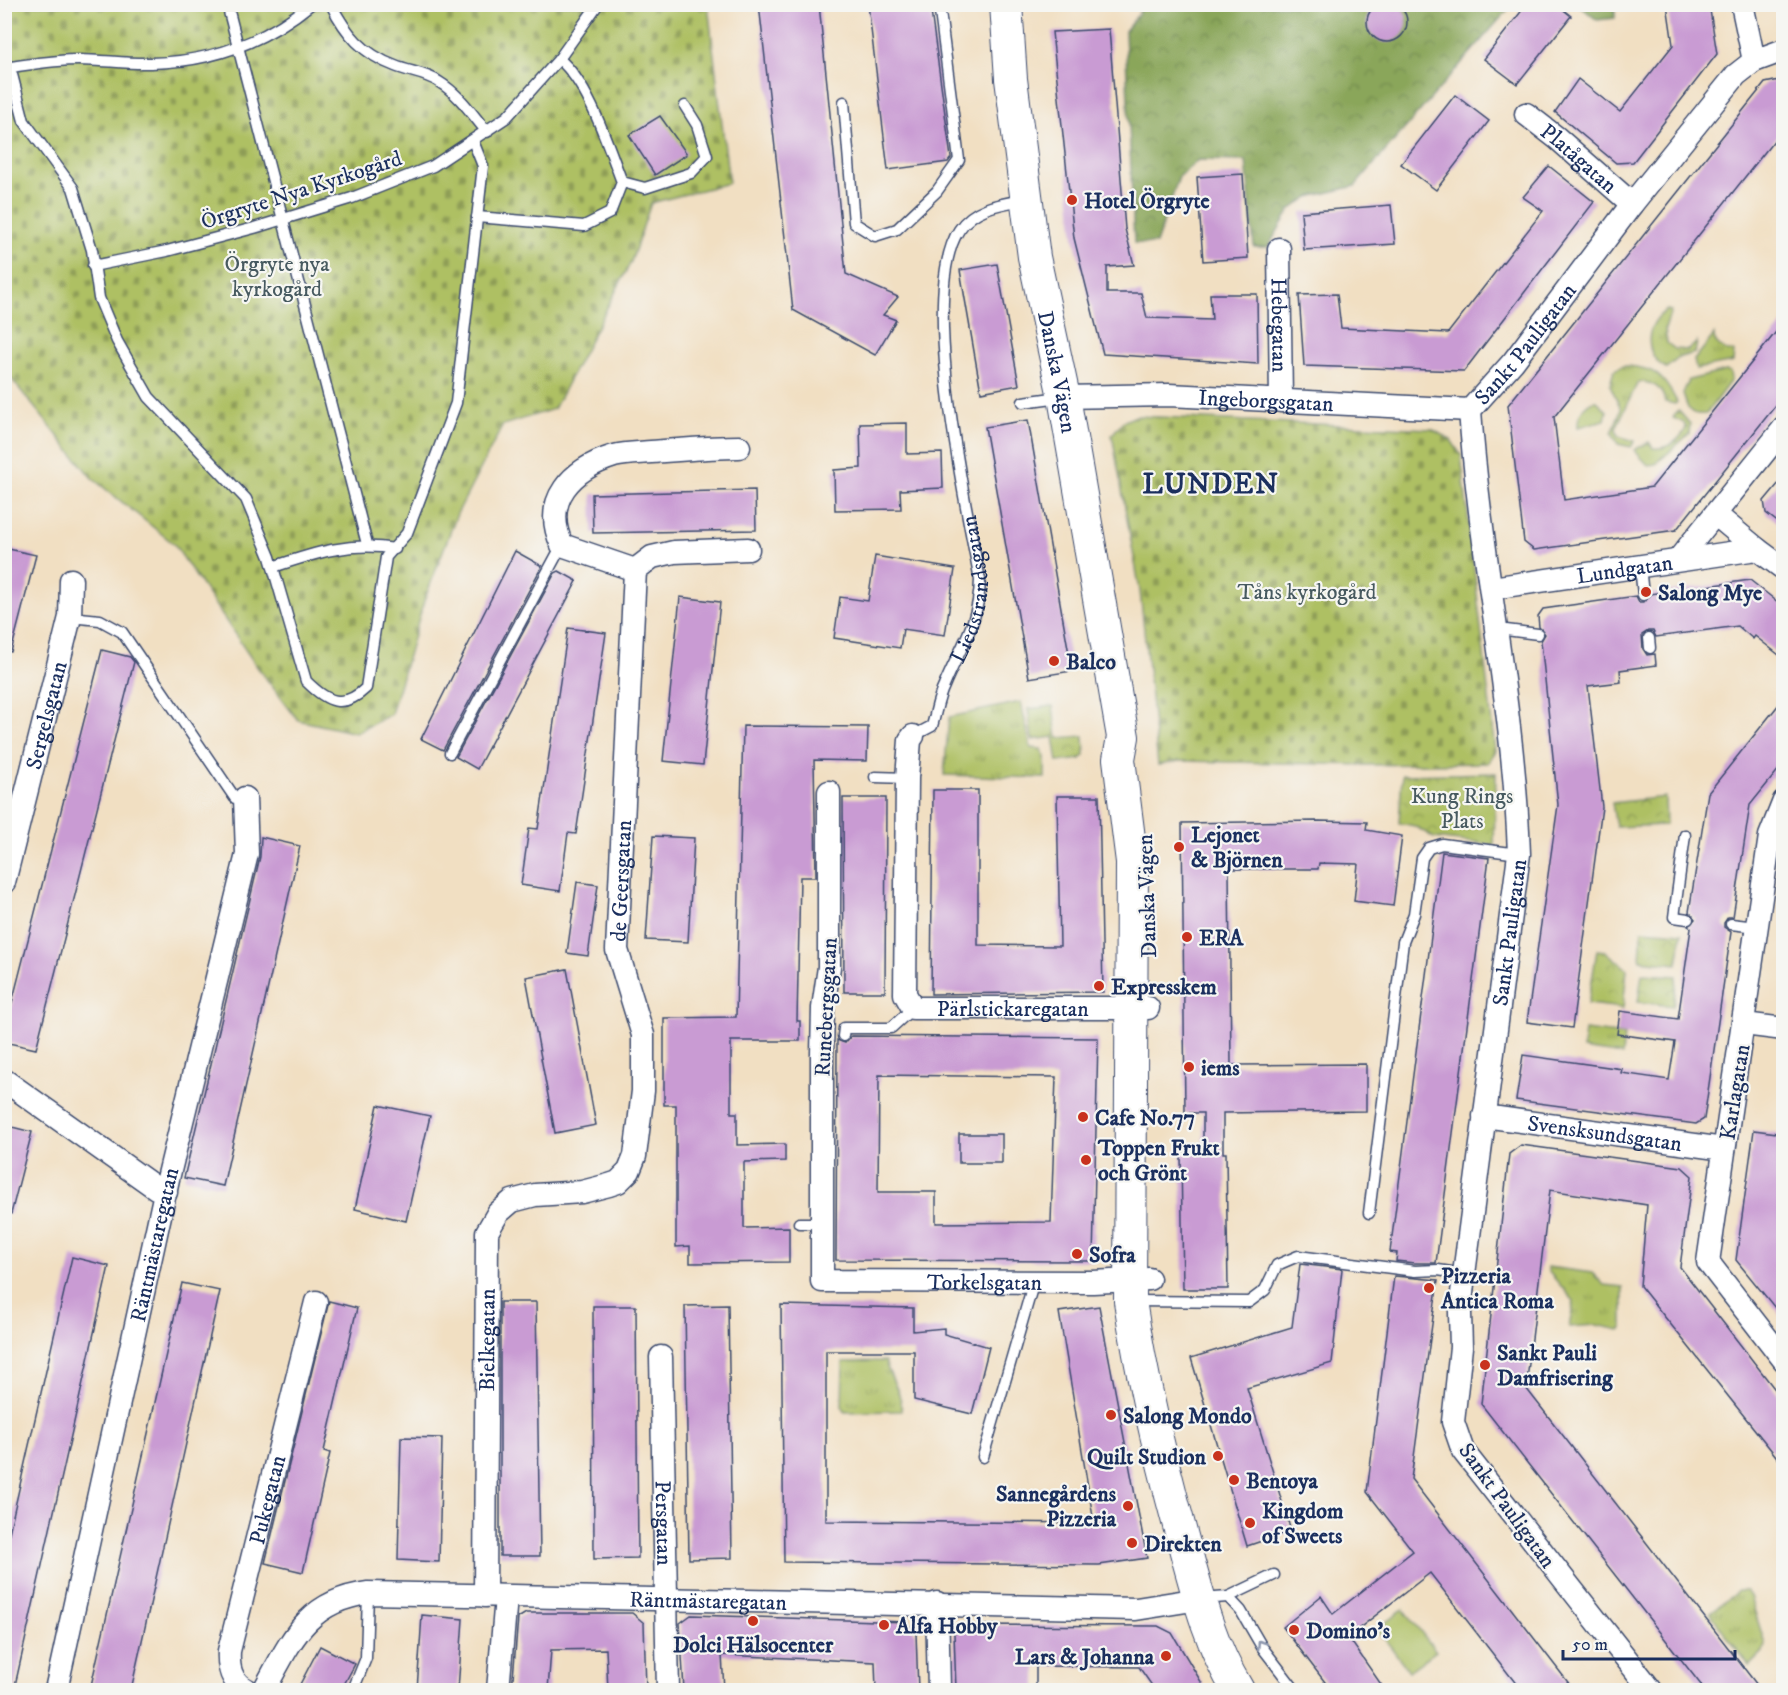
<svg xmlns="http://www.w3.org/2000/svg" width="1788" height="1695" font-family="'IM FELL DW Pica',serif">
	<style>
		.grass { fill: url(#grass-tufts); stroke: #647861; stroke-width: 1.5 }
		.forest { fill: url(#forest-crowns); stroke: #526a5c; stroke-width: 1.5 }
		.cemetery { fill: url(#cemetery-stones); stroke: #647861; stroke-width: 1.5 }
		.park { fill: url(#park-crowns); stroke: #647861; stroke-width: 1.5 }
		.garden { fill: #aec064; stroke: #647861; stroke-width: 1.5 }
		.building { fill: #c99bd3; fill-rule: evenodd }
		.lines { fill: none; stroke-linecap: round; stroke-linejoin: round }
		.lane-casing { stroke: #3b496d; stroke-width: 13 }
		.street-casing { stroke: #3b496d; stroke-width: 25 }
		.secondary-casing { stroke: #3b496d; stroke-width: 34 }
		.lane { stroke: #fff; stroke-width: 10 }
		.street { stroke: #fff; stroke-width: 22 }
		.secondary { stroke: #fff; stroke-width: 32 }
		.oneway { stroke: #8d97ae }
		.poi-dot { fill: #c8321e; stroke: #f6f6f2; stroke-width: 2 }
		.labels { text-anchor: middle; stroke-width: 4.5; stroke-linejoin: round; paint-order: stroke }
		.street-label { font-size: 22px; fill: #1b2f5e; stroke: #f6f6f2 }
		.poi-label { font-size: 22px; font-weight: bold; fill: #1b2f5e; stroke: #f6f6f2; text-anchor: start }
		.park-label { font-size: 22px; fill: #475a60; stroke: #f6f6f2 }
		.district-label { font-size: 28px; font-weight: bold; letter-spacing: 1.5px; fill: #1b2f5e; stroke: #f6f6f2 }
	</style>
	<defs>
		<pattern id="grass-tufts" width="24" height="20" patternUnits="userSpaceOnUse" patternTransform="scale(1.5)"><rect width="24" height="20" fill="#aec064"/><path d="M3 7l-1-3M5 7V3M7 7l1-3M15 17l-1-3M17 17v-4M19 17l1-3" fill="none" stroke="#8d9c56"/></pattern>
		<pattern id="forest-crowns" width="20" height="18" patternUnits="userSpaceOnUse" patternTransform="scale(1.5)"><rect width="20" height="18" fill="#8aa65a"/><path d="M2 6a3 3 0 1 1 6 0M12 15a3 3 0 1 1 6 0" fill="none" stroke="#70884e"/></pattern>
		<pattern id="cemetery-stones" width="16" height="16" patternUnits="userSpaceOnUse" patternTransform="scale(1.5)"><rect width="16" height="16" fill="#aec064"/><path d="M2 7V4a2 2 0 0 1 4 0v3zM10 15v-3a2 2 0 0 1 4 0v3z" fill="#8d9c56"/></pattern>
		<pattern id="park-crowns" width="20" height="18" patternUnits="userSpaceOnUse" patternTransform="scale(1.5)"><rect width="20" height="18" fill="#aec064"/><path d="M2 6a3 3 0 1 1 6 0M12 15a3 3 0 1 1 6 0" fill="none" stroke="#8d9c56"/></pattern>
	</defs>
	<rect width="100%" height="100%" fill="#f6f6f2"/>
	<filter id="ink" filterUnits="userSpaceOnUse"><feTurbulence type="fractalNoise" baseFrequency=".0167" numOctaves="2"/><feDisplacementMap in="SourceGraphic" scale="12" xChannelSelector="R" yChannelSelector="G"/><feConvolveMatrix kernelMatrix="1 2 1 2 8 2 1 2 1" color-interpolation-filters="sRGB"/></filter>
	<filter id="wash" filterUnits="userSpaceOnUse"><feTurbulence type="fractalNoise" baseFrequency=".008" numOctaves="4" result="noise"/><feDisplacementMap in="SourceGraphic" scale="24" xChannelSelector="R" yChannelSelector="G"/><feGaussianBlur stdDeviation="1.35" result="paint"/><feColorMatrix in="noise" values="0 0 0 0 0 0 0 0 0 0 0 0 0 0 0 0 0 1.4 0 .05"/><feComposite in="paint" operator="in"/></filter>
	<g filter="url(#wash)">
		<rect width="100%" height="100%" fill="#f1dfc2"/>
		<g class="grass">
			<path d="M1667,310L1671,311L1665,329L1667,343L1675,349L1688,350L1697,342L1695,353L1680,357L1666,368C1642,355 1645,323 1667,310Z"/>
			<path d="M1714,335C1713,345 1725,352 1734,352L1733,362L1696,369L1694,360Z"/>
			<path d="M1623,366C1655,367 1663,375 1677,402L1675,404L1665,402C1662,387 1653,382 1638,382L1616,428L1618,436L1635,441L1631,447L1618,444L1612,433L1621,409L1610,385L1614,370Z"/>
			<path d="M1726,371L1730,372L1731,380L1706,414C1689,416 1687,409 1683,393L1689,380Z"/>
			<path d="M1596,400L1607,411L1605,420L1578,427C1577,415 1584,403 1596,400Z"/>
			<path d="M1678,410L1690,424L1689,434L1656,464L1648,465L1634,450L1649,442L1653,448C1667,450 1680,440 1686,428L1684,423L1673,418Z"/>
			<polygon points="1021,702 1031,748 1041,749 1045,757 1045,778 944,775 949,717"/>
			<polygon points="1585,1030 1624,1035 1622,1055 1583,1049"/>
			<polygon points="1548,1267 1592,1273 1604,1285 1623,1287 1623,1327 1620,1330 1597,1325 1569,1327 1574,1301 1548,1271"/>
			<path d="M885,1361C889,1377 904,1395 901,1411L845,1412L842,1406L843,1362Z"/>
			<polygon points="1738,1591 1746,1591 1750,1596 1765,1644 1763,1652 1749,1666 1710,1613"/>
		</g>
		<g class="forest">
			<polygon points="1140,5 1512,5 1355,186 1309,197 1290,210 1268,247 1254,247 1246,161 1198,160 1179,177 1156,244 1134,243 1125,31 1139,13"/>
			<polygon points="1579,5 1615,5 1615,18 1597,20"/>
		</g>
		<g class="cemetery">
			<polygon points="4,5 708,5 729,183 651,203 631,262 554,409 503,425 457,514 424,601 391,714 356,733 298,720 255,664 174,544 92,478 5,371"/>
			<polygon points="1136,416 1432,429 1451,440 1461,455 1495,751 1488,763 1365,765 1179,761 1158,765 1140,591 1112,435 1122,422"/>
		</g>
		<g class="park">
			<polygon points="1053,706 1057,738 1084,736 1085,755 1081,759 1058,762 1054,737 1032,740 1028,709"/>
			<polygon points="1496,773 1494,845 1434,838 1415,826 1399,823 1402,775"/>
			<polygon points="1665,797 1666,825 1616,827 1612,803"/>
			<polygon points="1642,930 1682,933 1677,964 1640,960"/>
			<polygon points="1597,950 1605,951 1627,969 1623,1008 1588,1004"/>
			<polygon points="1642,974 1677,976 1673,1006 1638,1002"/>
		</g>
		<polygon class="garden" points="1403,1609 1436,1651 1409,1671 1377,1629"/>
		<g id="blocks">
			<g class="building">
				<circle cx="1387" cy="22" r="20"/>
				<polygon points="759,4 819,4 846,274 898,297 883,315 896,320 875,355 793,310"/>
				<polygon points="868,4 930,4 951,158 948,162 888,170"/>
				<polygon points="1527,4 1556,4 1571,16 1517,84 1484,59"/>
				<polygon points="1667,4 1709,4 1717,54 1633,162 1616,163 1555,112 1578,79 1620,112 1673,45"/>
				<polygon points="1109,29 1125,229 1134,265 1107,267 1107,293 1141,293 1147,318 1212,320 1210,294 1257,294 1258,364 1103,354 1074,238 1052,32"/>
				<polygon points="1784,79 1784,128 1554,417 1564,500 1652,487 1784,322 1784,395 1676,530 1534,550 1524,542 1508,405 1765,83"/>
				<polygon points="1455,95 1489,121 1436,190 1401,164"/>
				<polygon points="660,116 687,154 655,175 629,135"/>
				<polygon points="1549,166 1594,202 1464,371 1304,366 1299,295 1337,294 1341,328 1448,333 1543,211 1523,197"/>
				<polygon points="1243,174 1248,258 1203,261 1197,177"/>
				<polygon points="1391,205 1395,244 1304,250 1301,212"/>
				<polygon points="997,264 1019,385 981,392 960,270"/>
				<polygon points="1028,420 1072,671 1029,678 985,427"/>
				<polygon points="907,423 907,454 942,453 943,488 900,490 901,509 835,510 834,470 861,468 860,424"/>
				<polygon points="1784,477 1784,527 1766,513 1764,501"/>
				<polygon points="755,490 756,530 593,533 592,494"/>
				<polygon points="4,548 36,555 11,652 4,651"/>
				<polygon points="515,551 542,566 443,750 421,739"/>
				<polygon points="875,556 955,569 945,635 903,629 900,648 834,638 840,597 868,601"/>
				<polygon points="559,571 577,581 477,769 456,757 555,573"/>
				<polygon points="1750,580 1784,607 1784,659 1755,636 1753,639 1738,626 1656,637 1653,631 1648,631 1642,635 1643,649 1647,655 1655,654 1656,665 1620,670 1621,682 1588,686 1602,807 1572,1028 1527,1022 1558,805 1541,641 1545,634 1539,627 1538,616 1543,609 1636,596 1639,602 1644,602 1650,594"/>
				<polygon points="680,597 720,602 703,765 663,761"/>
				<polygon points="568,628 606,633 576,834 568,833 560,891 521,885 529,828 538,829"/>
				<polygon points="102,650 130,657 134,662 36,1049 4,1042 4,1034"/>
				<polygon points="1784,698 1784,763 1750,805 1733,917 1728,917 1724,923 1724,927 1731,932 1704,1119 1696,1124 1516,1100 1523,1055 1622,1069 1621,1073 1669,1080 1675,1042 1617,1034 1620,1011 1678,1019 1691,928 1688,926 1695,919 1689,912 1708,793"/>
				<polygon points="743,726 868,727 867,761 814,760 816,877 800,877 797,1021 800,1021 800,1041 731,1041 731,1113 737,1113 737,1145 785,1144 785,1161 744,1162 744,1228 789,1227 789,1262 690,1263 690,1246 676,1247 676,1105 664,1105 664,1018 736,1017"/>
				<polygon points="933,790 978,790 978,945 1060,946 1057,796 1099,796 1103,992 931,994"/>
				<polygon points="843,798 886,798 885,992 844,992"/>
				<polygon points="1319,821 1367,822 1366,830 1402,836 1393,906 1354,901 1358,864 1319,863 1318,869 1229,869 1231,1065 1366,1064 1366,1111 1223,1113 1223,1153 1226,1153 1228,1289 1183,1289 1181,1154 1203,1153 1203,1113 1185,1113 1182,823"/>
				<polygon points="653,836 694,838 688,942 646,940"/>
				<polygon points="261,837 300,846 223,1186 184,1178 260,857"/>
				<polygon points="1442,852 1489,858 1436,1263 1415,1263 1396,1261 1397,1253 1390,1252"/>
				<polygon points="577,882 598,885 588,956 567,953"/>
				<polygon points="567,969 596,1125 555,1133 526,977"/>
				<path d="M851,1036L1098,1038L1093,1261L836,1260L837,1040L845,1043ZM879,1075L1056,1077L1051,1222L936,1223V1192H878Z"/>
				<polygon points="378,1105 430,1116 406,1221 355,1209"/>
				<polygon points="4,1125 32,1132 11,1214 4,1213"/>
				<polygon points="1754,1130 1784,1134 1784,1228 1781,1246 1784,1250 1784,1319 1736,1260"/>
				<rect x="959" y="1134" width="43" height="29"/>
				<polygon points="1521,1145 1682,1167 1692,1176 1680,1267 1784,1401 1784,1466 1640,1286 1647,1205 1550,1190 1526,1388 1761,1690 1705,1690 1481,1404 1509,1154"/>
				<polygon points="72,1257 109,1266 14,1690 4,1690 4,1555"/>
				<polygon points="1300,1264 1342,1269 1332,1363 1247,1388 1291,1531 1247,1546 1191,1358 1292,1327"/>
				<polygon points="1394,1276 1438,1280 1411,1479 1574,1690 1521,1690 1430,1573 1348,1637 1385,1690 1331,1690 1283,1627 1321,1596 1333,1614 1413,1551 1367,1492"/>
				<polygon points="182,1283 220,1291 131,1690 90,1690"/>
				<polygon points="329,1301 357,1308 324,1451 330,1453 303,1572 265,1563"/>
				<polygon points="500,1302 536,1302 540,1556 500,1556"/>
				<polygon points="728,1305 732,1558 689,1559 685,1306"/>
				<polygon points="781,1305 913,1308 913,1331 944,1328 944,1334 989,1347 972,1414 914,1400 914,1351 826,1351 826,1521 1094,1523 1059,1312 1099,1306 1147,1558 1099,1565 784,1562"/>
				<polygon points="593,1306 636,1306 638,1558 594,1559"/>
				<polygon points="401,1437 442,1438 439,1562 398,1560"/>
				<polygon points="526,1613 632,1613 644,1623 646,1690 608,1690 606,1649 551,1650 548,1690 512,1690 518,1618"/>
				<polygon points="422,1615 463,1619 458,1690 417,1690"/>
				<polygon points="691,1615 906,1622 916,1633 918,1690 876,1690 875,1662 722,1655 724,1690 684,1690 680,1623"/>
				<polygon points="965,1625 1158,1626 1172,1633 1206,1690 1155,1690 1139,1667 1036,1666 1036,1690 956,1690 954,1633"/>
				<polygon points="320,1646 355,1664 341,1690 297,1690"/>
			</g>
		</g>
	</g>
	<g filter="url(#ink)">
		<use href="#blocks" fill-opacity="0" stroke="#3b496d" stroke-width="1.5"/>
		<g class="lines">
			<g class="lane-casing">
				<g id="lane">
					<polyline points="227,4 367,544"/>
					<path d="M311,4C265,42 211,62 151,63C127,64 103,60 78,60C56,60 32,64 10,67L24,121L73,188L92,250L99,298L117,341L149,397L246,499L270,557L306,681C327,702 343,710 366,688L386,557L407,533L456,403L483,166L473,141"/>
					<path d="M331,4C346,34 363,54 395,66C410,72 426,73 439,82C459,94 472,114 487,132"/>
					<polyline points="844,102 854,223 875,236 897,229 937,191 959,160 939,4"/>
					<polyline points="622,182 645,188 691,173 707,156 697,125 685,106"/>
					<path d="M477,217L584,226L610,213L622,182C608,146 589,84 559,59"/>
					<polyline points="93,266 167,251 254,228 352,198 433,166 507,117 559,59 598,4"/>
					<polyline points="1023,402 1060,397"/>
					<polyline points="1640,566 1643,595"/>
					<path d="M273,567C314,553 351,541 395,549"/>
					<polyline points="70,617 100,620 122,632 235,798 245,798"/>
					<polyline points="1498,629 1538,634"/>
					<polyline points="1649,638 1650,648"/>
					<path id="s1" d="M913,736L932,726C936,713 938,698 944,686C960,647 979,625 980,580C966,505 918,292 959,230C973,208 999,204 1023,200"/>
					<polyline points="450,753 562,545"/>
					<polyline points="875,777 907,778"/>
					<polyline points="1685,835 1674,917 1688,919"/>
					<polyline points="1731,924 1756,927"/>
					<polyline points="843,1036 844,1028 891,1028 913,1008"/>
					<polyline points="1369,1213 1403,942 1414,914 1422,858 1429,848 1442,844 1519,854"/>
					<polyline points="799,1223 821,1223"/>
					<polyline points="1131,1301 1249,1302 1265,1290 1277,1265 1298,1256 1415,1271 1438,1270 1464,1274"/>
					<polyline points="983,1457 1034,1281"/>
					<polyline points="1228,1597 1241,1611 1262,1647 1295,1690"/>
					<polyline points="1202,1599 1228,1597 1274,1575"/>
					<polyline points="353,1690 366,1658 368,1593"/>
				</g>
			</g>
			<g class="street-casing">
				<g id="street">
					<polyline points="1742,4 1754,61"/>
					<path id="s2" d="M1526,114L1557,138L1632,204"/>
					<path id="s3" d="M1279,249L1281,401"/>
					<path id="s4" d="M1064,397L1169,395L1470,410"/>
					<polyline points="1715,514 1757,549"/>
					<polyline points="1678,560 1784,428"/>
					<polyline points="635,570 652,557 674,552 748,549"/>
					<path id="s5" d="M1492,588L1757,549L1784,569"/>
					<path id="s6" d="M913,736L910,740L907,778L905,994L913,1008H1148"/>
					<path id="s7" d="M829,792V967L823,1008L822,1055V1281L1093,1282L1149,1279"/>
					<polyline points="1784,801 1770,836 1708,1262 1784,1360"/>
					<path id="s8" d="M4,882L70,617L71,580"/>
					<polyline points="1744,1024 1784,1029"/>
					<polyline points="4,1080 156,1188 166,1192"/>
					<path id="s9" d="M1484,1116L1724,1149"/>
					<path id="s10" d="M661,1357L668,1690"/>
					<path id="s11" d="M485,1596L487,1232L498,1213L512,1201L535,1195L582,1192L609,1185L618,1182L629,1171L635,1156L643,1091V1035L617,950L635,570L562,545C541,500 572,469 614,456C625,453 639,453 651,452C681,450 710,447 739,447"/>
					<polyline points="937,1603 939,1690"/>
					<path id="s12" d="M56,1690L168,1179L247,854L245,798"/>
					<path id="s13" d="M247,1690C231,1682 228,1668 229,1651L316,1302"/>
					<path id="s14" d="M264,1690C291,1641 306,1601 368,1593L1136,1609L1199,1599"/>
					<polyline points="498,1690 506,1597"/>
					<path id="s15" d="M1651,1690L1463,1451L1453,1422L1461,1347L1460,1313L1464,1274L1519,854C1514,704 1480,558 1470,410L1513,362L1632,204L1736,75L1754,61L1784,50"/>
				</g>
			</g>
			<g class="secondary-casing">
				<g id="secondary">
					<path id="s16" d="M1006,4L1011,79L1034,257L1064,397L1123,737L1119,759L1132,862L1130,1301C1142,1380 1160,1456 1181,1533C1196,1588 1208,1641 1238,1690"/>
				</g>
			</g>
			<use href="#lane" class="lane"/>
			<use href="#street" class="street"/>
			<use href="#secondary" class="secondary"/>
		</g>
		<defs><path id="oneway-chevron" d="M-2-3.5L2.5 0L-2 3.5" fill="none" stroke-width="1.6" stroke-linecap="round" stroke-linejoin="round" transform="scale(1.5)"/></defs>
		<use class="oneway" href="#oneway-chevron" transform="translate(1261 1644) rotate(-123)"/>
	</g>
	<g class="poi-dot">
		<circle cx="1072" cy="200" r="6"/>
		<circle cx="1646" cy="592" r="6"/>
		<circle cx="1054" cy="661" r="6"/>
		<circle cx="1179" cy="847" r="6"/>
		<circle cx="1187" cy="937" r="6"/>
		<circle cx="1099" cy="986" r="6"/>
		<circle cx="1189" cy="1067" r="6"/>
		<circle cx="1083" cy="1117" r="6"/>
		<circle cx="1086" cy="1160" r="6"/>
		<circle cx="1077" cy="1254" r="6"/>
		<circle cx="1429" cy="1288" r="6"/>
		<circle cx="1485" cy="1365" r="6"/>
		<circle cx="1111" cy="1415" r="6"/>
		<circle cx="1218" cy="1456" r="6"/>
		<circle cx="1234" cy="1480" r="6"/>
		<circle cx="1128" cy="1506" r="6"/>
		<circle cx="1250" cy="1523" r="6"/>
		<circle cx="1132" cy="1543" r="6"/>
		<circle cx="753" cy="1621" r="6"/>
		<circle cx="884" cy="1625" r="6"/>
		<circle cx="1294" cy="1630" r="6"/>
		<circle cx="1166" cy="1656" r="6"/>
	</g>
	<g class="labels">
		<g class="street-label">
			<text dy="8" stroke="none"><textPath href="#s2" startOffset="69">Platågatan</textPath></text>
			<text transform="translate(301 189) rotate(-18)" y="8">Örgryte Nya Kyrkogård</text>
			<text dy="8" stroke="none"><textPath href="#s3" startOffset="76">Hebegatan</textPath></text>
			<text dy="8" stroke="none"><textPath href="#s15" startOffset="1440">Sankt Pauligatan</textPath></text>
			<text dy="8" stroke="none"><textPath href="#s16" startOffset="372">Danska Vägen</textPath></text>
			<text dy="8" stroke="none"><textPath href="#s4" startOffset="202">Ingeborgsgatan</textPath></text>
			<text dy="8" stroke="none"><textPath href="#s5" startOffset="134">Lundgatan</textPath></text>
			<text dy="8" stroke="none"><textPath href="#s1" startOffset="166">Liedstrandsgatan</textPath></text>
			<text dy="8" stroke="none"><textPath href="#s8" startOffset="172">Sergelsgatan</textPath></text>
			<text dy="8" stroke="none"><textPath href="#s11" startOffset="824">de Geersgatan</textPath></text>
			<text transform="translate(1146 896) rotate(-92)" y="8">Danska Vägen</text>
			<text dy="8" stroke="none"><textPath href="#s15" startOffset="828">Sankt Pauligatan</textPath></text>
			<text transform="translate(825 1007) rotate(-87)" y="8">Runebergsgatan</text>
			<text dy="8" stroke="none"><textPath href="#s6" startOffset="375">Pärlstickaregatan</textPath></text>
			<text transform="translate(1734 1092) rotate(-81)" y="8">Karlagatan</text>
			<text dy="8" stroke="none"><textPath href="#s9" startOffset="122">Svensksundsgatan</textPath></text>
			<text dy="8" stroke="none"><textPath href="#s12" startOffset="456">Räntmästaregatan</textPath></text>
			<text dy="8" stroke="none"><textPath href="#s7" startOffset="652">Torkelsgatan</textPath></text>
			<text dy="8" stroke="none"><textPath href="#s11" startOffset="256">Bielkegatan</textPath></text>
			<text dy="8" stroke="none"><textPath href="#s13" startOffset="202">Pukegatan</textPath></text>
			<text transform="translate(1508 1505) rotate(54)" y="8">Sankt Pauligatan</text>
			<text dy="8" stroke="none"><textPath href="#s10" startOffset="166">Persgatan</textPath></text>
			<text dy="8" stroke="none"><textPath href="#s14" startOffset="490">Räntmästaregatan</textPath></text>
		</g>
		<g class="poi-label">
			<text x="1084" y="208">Hotel Örgryte</text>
			<text x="1658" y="600">Salong Mye</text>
			<text x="1066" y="669">Balco</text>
			<text x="1191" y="842">Lejonet<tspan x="1191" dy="25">&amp; Björnen</tspan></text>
			<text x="1199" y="945">ERA</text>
			<text x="1111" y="994">Expresskem</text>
			<text x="1201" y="1075">iems</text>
			<text x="1095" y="1125">Cafe No.77</text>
			<text x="1098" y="1155">Toppen Frukt<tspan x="1098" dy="25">och Grönt</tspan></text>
			<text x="1089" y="1262">Sofra</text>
			<text x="1441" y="1283">Pizzeria<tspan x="1441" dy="25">Antica Roma</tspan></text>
			<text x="1497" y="1360">Sankt Pauli<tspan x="1497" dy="25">Damfrisering</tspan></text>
			<text x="1123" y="1423">Salong Mondo</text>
			<text x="1206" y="1464" text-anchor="end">Quilt Studion</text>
			<text x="1246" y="1488">Bentoya</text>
			<text x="1116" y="1501" text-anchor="end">Sannegårdens<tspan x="1116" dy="25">Pizzeria</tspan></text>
			<text x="1262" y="1518">Kingdom<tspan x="1262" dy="25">of Sweets</tspan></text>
			<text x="1144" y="1551">Direkten</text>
			<text x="896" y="1633">Alfa Hobby</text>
			<text x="1306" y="1638">Domino's</text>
			<text x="753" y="1652" text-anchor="middle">Dolci Hälsocenter</text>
			<text x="1154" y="1664" text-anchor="end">Lars &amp; Johanna</text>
		</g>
		<g class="park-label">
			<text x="277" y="271">Örgryte nya<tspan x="277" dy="25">kyrkogård</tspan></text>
			<text x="1307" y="599">Tåns kyrkogård</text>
			<text x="1462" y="803">Kung Rings<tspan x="1462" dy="25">Plats</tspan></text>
		</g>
		<g class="district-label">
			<text x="1211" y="493">LUNDEN</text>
		</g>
	</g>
	<rect width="1788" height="1695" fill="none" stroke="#f6f6f2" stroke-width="24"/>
	<path d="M1563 1650v9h172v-9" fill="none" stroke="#1b2f5e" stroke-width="3"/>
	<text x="1572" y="1650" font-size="18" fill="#1b2f5e" stroke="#f6f6f2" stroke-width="4.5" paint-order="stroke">50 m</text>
</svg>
